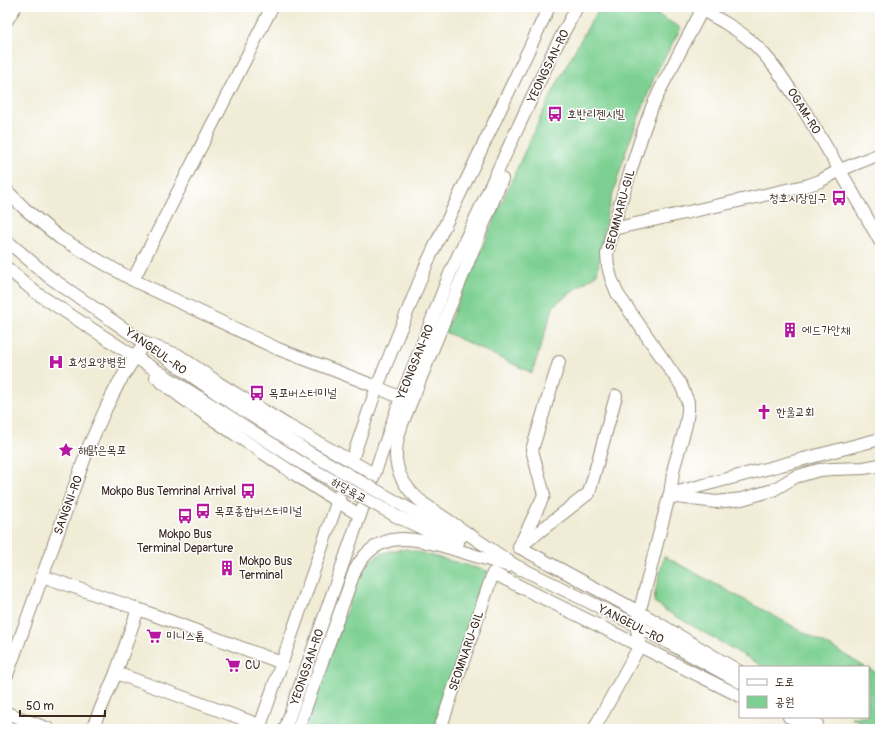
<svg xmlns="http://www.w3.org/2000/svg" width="887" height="736" font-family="Pangolin,'Poor Story',sans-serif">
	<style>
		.green { fill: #7dd092; stroke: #5c7d58 }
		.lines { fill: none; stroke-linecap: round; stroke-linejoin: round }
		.minor-casing { stroke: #968b7a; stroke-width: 14 }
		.minor { stroke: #fff; stroke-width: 12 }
		.minor-bridge-casing { stroke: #968b7a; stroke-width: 14; stroke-linecap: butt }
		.minor-bridge { stroke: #fff; stroke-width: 12 }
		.labels { text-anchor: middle; stroke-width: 3; stroke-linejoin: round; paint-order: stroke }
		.street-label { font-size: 12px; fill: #3b2a1e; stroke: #fff }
		.poi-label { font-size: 12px; fill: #3b2a1e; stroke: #fff; text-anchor: start }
	</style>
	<rect width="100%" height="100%" fill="#fff"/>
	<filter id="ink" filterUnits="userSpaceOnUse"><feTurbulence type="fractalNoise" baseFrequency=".025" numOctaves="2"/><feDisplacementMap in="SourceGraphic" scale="8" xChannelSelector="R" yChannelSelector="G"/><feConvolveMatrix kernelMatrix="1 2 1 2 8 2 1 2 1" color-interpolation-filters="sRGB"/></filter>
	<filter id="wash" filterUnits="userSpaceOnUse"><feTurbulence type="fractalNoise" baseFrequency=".012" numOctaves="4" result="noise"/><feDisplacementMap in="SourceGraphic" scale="16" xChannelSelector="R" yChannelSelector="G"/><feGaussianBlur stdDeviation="0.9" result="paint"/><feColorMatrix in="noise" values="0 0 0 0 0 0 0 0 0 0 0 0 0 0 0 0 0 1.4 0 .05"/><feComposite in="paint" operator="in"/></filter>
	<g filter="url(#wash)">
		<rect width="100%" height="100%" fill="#f0ecd6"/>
		<g class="green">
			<path d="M600,7H644L681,28L656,73L627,148L607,213L597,274L554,305L532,373L445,332C471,273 496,214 523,155C546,104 571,54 600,7Z"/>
			<path d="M407,549L488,571L433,729H304L360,574C363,571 365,567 368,563C378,552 393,550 407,549Z"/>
			<polygon points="664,556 842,653 865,667 764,667 665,610 654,602 655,593"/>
			<path d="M868,668L880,675V721C869,728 861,722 851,717H868Z"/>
		</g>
	</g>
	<g filter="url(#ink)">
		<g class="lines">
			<g class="minor-casing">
				<g id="minor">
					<path d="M698,8C717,18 736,28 752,42C774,62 789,88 805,112C831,154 856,198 880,241"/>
					<polyline points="7,20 15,7"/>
					<path d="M502,179L402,424C400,430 398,436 397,443C392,469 404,488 424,504L520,569"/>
					<polyline points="7,191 25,209 60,238 133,280 278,349 323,366 377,387 401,398"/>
					<polyline points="613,229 809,185 820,181 840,170 875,156 880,155"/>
					<polyline points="7,241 48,276 218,394 310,453"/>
					<polyline points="7,268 35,292 135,357 213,406 303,464"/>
					<polyline points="133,280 272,7"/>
					<path d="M156,377C183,401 215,420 245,441C283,466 320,492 360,515"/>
					<polyline points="670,494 880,439"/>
					<polyline points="669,496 716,502 742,499 773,490 795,477 819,470 833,469 864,468 880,465"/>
					<polyline points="400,504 461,537"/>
					<polyline points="396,516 426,530 458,543"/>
					<polyline points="522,545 589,493 616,396"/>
					<polyline points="519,547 639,612 740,672"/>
					<polyline points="519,547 544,495 532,450 559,362"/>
					<polyline points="514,565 636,625 740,682"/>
					<polyline points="42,576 138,609 282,663"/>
					<polyline points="116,673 260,725"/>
					<polyline points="7,675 89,446 106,408 118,384 144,343 178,355 220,384 287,425 374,474"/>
					<polyline points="7,713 49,729"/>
					<polyline points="789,717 817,724"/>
					<polyline points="92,729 116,673 138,609"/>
					<polyline points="259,729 377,387 427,263 549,7"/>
					<polyline points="285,729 401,398 451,271 554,50 577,7"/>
					<path d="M298,729L355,570C378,527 415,538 453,549C472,555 490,560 509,566"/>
					<polyline points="440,729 493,573 740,696"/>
					<polyline points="594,729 640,645 636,625 667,504 670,494 674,467 686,425 688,411 688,402 681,385 617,293 611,278 608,266 607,254 613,229 620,204 644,129 652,107 663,84 702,10 710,7"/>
				</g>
			</g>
			<use href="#minor" class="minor"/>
			<g class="minor-bridge-casing">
				<g id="minor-bridge">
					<polyline points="310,453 400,504"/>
					<polyline points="303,464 396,516"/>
				</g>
			</g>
			<use href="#minor-bridge" class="minor-bridge"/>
		</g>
	</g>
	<defs>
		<g id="bus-bare" transform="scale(1.2)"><path d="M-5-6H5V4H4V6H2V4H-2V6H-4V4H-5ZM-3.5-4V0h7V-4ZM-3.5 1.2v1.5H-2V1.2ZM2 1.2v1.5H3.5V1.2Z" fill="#b5179e" stroke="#fff" stroke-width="2.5" paint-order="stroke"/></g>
		<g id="building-bare" transform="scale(1.2)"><path d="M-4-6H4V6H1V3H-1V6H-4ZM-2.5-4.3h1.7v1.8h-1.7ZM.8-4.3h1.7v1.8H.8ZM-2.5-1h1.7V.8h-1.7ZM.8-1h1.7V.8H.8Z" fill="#b5179e" stroke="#fff" stroke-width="2.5" paint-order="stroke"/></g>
		<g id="hospital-bare" transform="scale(1.2)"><path d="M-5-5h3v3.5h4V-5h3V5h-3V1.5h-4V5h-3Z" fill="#b5179e" stroke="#fff" stroke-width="2.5" paint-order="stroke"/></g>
		<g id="church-bare" transform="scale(1.2)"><path d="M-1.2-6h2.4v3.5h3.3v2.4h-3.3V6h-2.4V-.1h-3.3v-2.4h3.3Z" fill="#b5179e" stroke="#fff" stroke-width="2.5" paint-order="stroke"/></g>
		<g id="sight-bare" transform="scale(1.2)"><path d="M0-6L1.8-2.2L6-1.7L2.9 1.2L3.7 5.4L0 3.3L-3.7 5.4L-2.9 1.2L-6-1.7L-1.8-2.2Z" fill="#b5179e" stroke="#fff" stroke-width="2.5" paint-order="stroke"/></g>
		<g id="supermarket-bare" transform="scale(1.2)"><path d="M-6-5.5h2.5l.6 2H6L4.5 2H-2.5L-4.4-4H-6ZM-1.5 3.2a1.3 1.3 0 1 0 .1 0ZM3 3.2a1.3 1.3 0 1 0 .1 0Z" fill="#b5179e" stroke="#fff" stroke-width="2.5" paint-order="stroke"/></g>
	</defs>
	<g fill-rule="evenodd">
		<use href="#bus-bare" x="555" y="114"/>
		<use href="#bus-bare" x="839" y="198"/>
		<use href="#building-bare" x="790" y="330"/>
		<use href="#hospital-bare" x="56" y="362"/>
		<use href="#bus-bare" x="257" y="393"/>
		<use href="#church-bare" x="764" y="412"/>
		<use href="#sight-bare" x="66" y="450"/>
		<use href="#bus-bare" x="248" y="491"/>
		<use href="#bus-bare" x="203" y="511"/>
		<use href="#bus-bare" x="185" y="516"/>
		<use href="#building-bare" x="227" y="568"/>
		<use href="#supermarket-bare" x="154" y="636"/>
		<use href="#supermarket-bare" x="233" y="665"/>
	</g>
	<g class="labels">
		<g class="street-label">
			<text transform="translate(548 66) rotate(-64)" y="4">YEONGSAN-RO</text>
			<text transform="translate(804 111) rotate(58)" y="4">OGAM-RO</text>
			<text transform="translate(620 210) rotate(-75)" y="4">SEOMNARU-GIL</text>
			<text transform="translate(156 351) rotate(35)" y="4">YANGEUL-RO</text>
			<text transform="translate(415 362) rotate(-68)" y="4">YEONGSAN-RO</text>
			<text transform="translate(349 490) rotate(29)" y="4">하당육교</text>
			<text transform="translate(68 505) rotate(-70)" y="4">SANGNI-RO</text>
			<text transform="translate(631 624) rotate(27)" y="4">YANGEUL-RO</text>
			<text transform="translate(466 651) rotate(-71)" y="4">SEOMNARU-GIL</text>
			<text transform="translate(307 667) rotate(-71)" y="4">YEONGSAN-RO</text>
		</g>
		<g class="poi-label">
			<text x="567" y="118">호반리젠시빌</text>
			<text x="827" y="202" text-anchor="end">청호시장입구</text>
			<text x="802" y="334">에드가안채</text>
			<text x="68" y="366">효성요양병원</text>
			<text x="269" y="397">목포버스터미널</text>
			<text x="776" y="416">한울교회</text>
			<text x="78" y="454">해맑은목포</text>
			<text x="236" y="495" text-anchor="end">Mokpo Bus Temrinal Arrival</text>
			<text x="215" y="515">목포종합버스터미널</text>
			<text x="185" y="538" text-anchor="middle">Mokpo Bus<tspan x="185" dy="14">Terminal Departure</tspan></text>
			<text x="239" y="565">Mokpo Bus<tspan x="239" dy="14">Terminal</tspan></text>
			<text x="166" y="640">미니스톱</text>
			<text x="245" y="669">CU</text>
		</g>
	</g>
	<rect width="887" height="736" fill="none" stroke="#fff" stroke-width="24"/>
	<rect x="739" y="666" width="130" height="52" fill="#ffffff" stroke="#b1aaa5"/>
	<rect x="747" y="679" width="20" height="6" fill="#ffffff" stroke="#b1aaa5"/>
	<text x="775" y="686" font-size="12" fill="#3b2a1e">도로</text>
	<rect x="747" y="696" width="20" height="12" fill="#7dd092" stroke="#b1aaa5"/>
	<text x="775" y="706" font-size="12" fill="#3b2a1e">공원</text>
	<path d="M20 710v6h85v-6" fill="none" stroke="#3b2a1e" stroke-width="2"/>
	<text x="26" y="710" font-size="12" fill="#3b2a1e" stroke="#ffffff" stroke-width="3" paint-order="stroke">50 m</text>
</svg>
